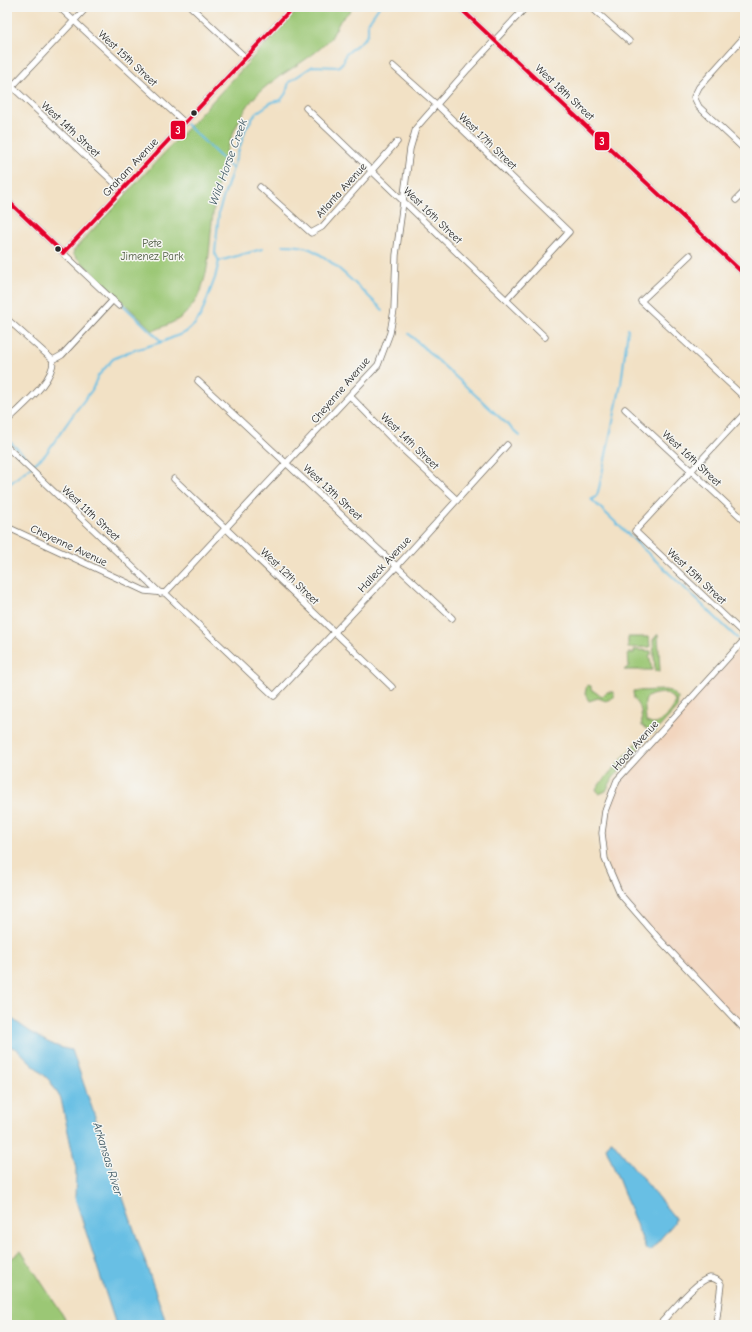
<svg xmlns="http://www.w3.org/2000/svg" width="752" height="1332" font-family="'Comic Neue',sans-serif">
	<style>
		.built { fill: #f2d5be }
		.green { fill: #9bc774; stroke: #637950; fill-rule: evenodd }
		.water { fill: #67bfe4; stroke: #497588 }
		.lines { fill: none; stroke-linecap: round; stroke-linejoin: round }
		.stream { stroke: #67bfe4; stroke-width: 2 }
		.minor-casing { stroke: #716b61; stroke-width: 7 }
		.minor { stroke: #fff; stroke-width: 5.5 }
		.bus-1-casing { stroke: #f6f6f2; stroke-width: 7 }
		.bus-1 { stroke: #e4002b; stroke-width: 4 }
		.bus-dot { fill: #2b2b2b; stroke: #f6f6f2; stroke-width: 1.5 }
		.labels { text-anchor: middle; stroke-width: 3; stroke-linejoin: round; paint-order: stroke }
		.street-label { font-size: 11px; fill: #2b2b2b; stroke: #f6f6f2 }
		.park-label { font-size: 11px; fill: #4d5a41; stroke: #f6f6f2 }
		.water-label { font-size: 12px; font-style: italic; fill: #3d5762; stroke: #f6f6f2 }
		.line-badge { stroke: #f6f6f2; stroke-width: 1.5 }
		.badge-label { font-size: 11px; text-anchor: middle; font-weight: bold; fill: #fff }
	</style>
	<rect width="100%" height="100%" fill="#f6f6f2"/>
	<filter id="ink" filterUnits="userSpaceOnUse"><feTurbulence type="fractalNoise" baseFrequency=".025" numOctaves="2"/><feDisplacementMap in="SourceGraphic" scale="8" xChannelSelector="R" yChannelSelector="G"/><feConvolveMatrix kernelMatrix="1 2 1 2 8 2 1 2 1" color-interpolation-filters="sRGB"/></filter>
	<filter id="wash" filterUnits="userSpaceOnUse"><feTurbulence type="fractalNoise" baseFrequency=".012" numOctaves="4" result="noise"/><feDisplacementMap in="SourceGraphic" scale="16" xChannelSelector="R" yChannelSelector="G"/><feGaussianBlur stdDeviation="0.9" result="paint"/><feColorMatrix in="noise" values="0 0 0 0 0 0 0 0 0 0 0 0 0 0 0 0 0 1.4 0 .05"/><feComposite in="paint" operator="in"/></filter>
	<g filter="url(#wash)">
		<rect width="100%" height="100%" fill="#f2e1c5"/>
		<polygon class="built" points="745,642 745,1030 628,905 609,871 602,833 605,811 615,785"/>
		<g class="green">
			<path d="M300,7H354L340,21L331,38L324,45C298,69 264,79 245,110C226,142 218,177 213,214C208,248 212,287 185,314C177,322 164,326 153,331L73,254L74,250Z"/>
			<polygon points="658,634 660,671 655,671 653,640"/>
			<polygon points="628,637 649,637 650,647 628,648"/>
			<polygon points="634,650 640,650 640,652 641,650 651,651 651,655 649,655 652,670 624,670 629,666 628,653 634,653"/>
			<polygon points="587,685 591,686 591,689 602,697 607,692 614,692 614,697 606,701 598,698 589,701 585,694"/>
			<path d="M665,690L670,691L678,698L677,708L654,733L642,726L641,710L634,699L633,691ZM666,693L675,700C677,707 662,723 655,724C651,725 649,722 646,722C645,702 639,694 666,693Z"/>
			<polygon points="636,743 638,747 637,752 613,778 606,791 599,794 596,789 598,786"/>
			<polygon points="21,1251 64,1317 67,1325 7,1325 7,1262"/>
		</g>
		<g class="water">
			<path d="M7,1015C26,1029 49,1047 72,1050L167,1325H116L75,1198L76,1169L61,1099L50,1081L17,1049L7,1045Z"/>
			<polygon points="610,1141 612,1141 675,1218 674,1223 650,1251 646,1249 606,1148"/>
		</g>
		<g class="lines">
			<g class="stream">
				<polyline points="186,124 233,169"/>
				<path d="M283,245C292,245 301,245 310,249C333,259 364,293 383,310"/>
				<polyline points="219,261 262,249"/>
				<polyline points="121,303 162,342"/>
				<polyline points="409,334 520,436"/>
				<polyline points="7,439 33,464"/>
				<polyline points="7,486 45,455 75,412 92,390 98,376 113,359 128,352 162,342 186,332 195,324 201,315 215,278 219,261 215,253 219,211 246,128 256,113 272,102 281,100 286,93 289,82 313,66 338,67 344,61 345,55 365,38 368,33 368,23 379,7"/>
				<polyline points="591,499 737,638"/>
				<polyline points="592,500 597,495 599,488 621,384 628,329"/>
			</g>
		</g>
	</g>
	<g filter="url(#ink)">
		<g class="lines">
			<g class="minor-casing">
				<g id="minor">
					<polyline points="59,7 185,123"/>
					<polyline points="191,7 246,58"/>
					<polyline points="459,7 745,275"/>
					<polyline points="591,7 629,41"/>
					<polyline points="745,36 699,87 694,97 699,107 745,150"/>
					<polyline points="393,66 437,105 569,232 507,299"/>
					<polyline points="7,82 122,190"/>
					<polyline points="7,92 87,7"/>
					<polyline points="306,108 545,337"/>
					<polyline points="260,187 311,233 322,227 397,142"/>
					<polyline points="7,200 119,306"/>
					<polyline points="736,200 745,191"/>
					<polyline points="63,253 293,7"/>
					<polyline points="690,255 641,301 745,398"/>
					<polyline points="7,319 53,360"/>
					<polyline points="53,360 62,355 113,300"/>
					<polyline points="198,381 452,618"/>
					<polyline points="350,396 397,444 457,500"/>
					<polyline points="625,409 745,521"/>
					<polyline points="745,413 635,531 745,635"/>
					<path d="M9,419C23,405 54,381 53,360"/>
					<polyline points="7,447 160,593"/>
					<polyline points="174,479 392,687"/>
					<polyline points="7,527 145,591 165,593 274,696 397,566 507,445"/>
					<polyline points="165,593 378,365 390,333 394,310 396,255 410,149 416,128 468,69 526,7"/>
					<polyline points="745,639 617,780 605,811 602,833 605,859 620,894 660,940 745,1030"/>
					<path d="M659,1325C670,1314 696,1280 710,1278C715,1278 718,1280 721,1284L716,1325"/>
				</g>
			</g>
			<use href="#minor" class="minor"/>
			<g class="bus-1-casing">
				<g id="bus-1">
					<polyline points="459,7 745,275"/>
					<polyline points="7,200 63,253"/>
					<polyline points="63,253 293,7"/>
				</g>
			</g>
			<use href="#bus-1" class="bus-1"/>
		</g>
	</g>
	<g class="bus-dot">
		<circle cx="194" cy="113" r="3.5"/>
		<circle cx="58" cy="249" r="3.5"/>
	</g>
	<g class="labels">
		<g class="street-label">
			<text transform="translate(128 58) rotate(43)" y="4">West 15th Street</text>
			<text transform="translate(565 92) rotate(43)" y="4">West 18th Street</text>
			<text transform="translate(71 129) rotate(43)" y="4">West 14th Street</text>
			<text transform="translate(488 141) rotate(44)" y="4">West 17th Street</text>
			<text transform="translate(130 167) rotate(-47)" y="4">Graham Avenue</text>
			<text transform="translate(341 190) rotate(-48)" y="4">Atlanta Avenue</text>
			<text transform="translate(433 215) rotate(44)" y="4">West 16th Street</text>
			<text transform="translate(340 390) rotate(-49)" y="4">Cheyenne Avenue</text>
			<text transform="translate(410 441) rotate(44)" y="4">West 14th Street</text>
			<text transform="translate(692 458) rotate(43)" y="4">West 16th Street</text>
			<text transform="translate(333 492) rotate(43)" y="4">West 13th Street</text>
			<text transform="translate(91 513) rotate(43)" y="4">West 11th Street</text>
			<text transform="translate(69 545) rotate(25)" y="4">Cheyenne Avenue</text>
			<text transform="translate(384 564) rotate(-47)" y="4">Halleck Avenue</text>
			<text transform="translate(290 576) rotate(44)" y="4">West 12th Street</text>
			<text transform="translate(697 576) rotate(43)" y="4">West 15th Street</text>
			<text transform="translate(635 745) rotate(-48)" y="4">Hood Avenue</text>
		</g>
		<g class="park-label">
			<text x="152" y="247">Pete<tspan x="152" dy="13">Jimenez Park</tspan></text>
		</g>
		<g class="water-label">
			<text transform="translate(228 162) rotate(-70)" y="4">Wild Horse Creek</text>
			<text transform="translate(108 1159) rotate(73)" y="4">Arkansas River</text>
		</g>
	</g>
	<g class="line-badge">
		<rect x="170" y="120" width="16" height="20" rx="4" fill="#e4002b"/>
		<rect x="594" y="131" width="16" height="20" rx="4" fill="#e4002b"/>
	</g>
	<g class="badge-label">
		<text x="178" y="134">3</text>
		<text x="602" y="145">3</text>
	</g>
	<rect width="752" height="1332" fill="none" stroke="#f6f6f2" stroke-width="24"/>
</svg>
